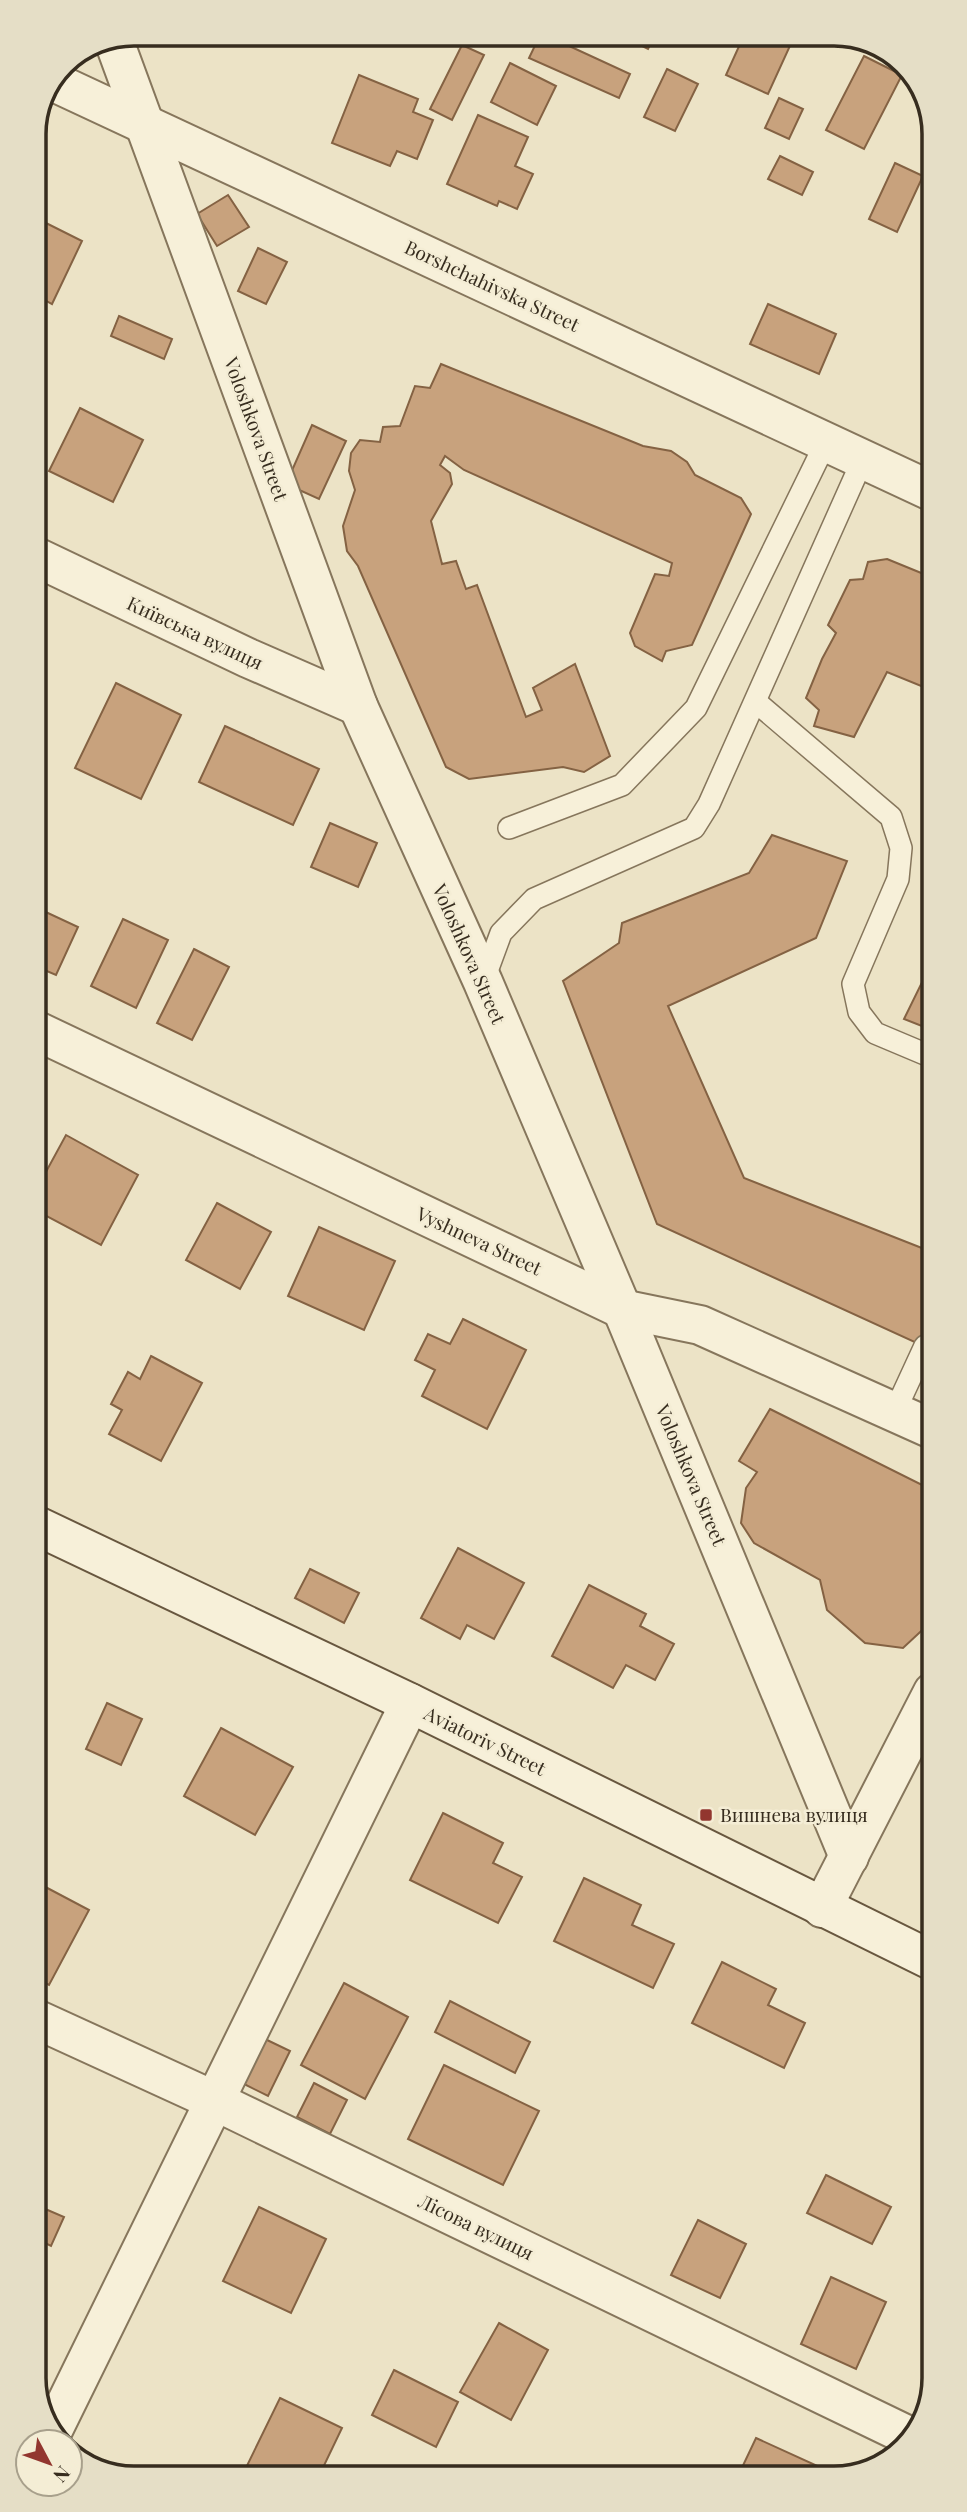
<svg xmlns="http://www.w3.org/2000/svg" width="967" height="2512" font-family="'Playfair Display',serif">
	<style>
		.building { fill: #c8a27d; stroke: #846243; stroke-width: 2 }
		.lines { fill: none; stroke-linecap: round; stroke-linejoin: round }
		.service-casing { stroke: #86765c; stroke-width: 24 }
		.minor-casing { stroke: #86765c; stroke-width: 42 }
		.secondary-casing { stroke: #68573f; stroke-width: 42 }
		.service { stroke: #f7f0d9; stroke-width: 21 }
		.minor { stroke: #f7f0d9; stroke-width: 38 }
		.secondary { stroke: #f7f0d9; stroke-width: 38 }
		.poi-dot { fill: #92362f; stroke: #f4edd5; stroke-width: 2.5 }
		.labels { text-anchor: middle; stroke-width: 5; stroke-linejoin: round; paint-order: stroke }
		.street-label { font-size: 19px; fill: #372d1f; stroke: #f4edd5 }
		.poi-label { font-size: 19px; fill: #372d1f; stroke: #f4edd5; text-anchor: start }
		.rim { fill: none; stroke: #372d1f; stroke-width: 3.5 }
	</style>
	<rect width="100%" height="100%" fill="#ece3c6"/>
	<g class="building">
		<polygon points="541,33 630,74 619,98 529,58"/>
		<polygon points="616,33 656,33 648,49"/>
		<polygon points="745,33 785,33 794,37 768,94 726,75"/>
		<polygon points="462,45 484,55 452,120 430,109"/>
		<polygon points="864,56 902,75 864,149 826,130"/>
		<polygon points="510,63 556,86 537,125 491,102"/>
		<polygon points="667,69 698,84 675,131 644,117"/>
		<polygon points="359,75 418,99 413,112 433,120 417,159 397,151 390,166 332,143"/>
		<polygon points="779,98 803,109 789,139 765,128"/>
		<polygon points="478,115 528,137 515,166 533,174 517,209 499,201 497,206 447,184"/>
		<polygon points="780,156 813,172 802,195 768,179"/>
		<polygon points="895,163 923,176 897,232 869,219"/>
		<polygon points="228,195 249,227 217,246 197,214"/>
		<polygon points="34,217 82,241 52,304 34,294"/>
		<polygon points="258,248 287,262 266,304 238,291"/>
		<polygon points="768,304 836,334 819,374 750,344"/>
		<polygon points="119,316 172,339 164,359 111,336"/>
		<polygon points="441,364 643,446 671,451 687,462 695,475 741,498 751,514 692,645 666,651 662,661 635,646 630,633 655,574 669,576 672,563 464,470 445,456 440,465 450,473 452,484 431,521 442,564 456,561 466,589 477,585 526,717 542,710 533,688 575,664 610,756 584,772 563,767 469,779 446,767 358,566 347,551 343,526 355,490 349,471 351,453 360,440 380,442 383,427 400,426 415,386 430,388"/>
		<polygon points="80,408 143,440 113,502 49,471"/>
		<polygon points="312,425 346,441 319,499 286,484"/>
		<polygon points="887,559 931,577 931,690 887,672 854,737 814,726 819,710 806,698 822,659 836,633 828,625 850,580 863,579 868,562"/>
		<polygon points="116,683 181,715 141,799 75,768"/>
		<polygon points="225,726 319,769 293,825 199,782"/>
		<polygon points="330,823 377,843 358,887 311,867"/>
		<polygon points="772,835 847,861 816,938 668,1006 744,1178 932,1252 932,1350 657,1224 563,981 619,943 622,923 749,873"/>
		<polygon points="35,907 78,927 56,975 35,966"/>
		<polygon points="123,919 168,940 136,1008 91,986"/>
		<polygon points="194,949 229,967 192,1040 157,1023"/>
		<polygon points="932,962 932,1030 904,1019"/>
		<polygon points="66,1135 138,1175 101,1245 35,1210 35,1192"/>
		<polygon points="217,1203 271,1232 240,1289 186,1260"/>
		<polygon points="319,1227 395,1261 364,1330 288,1296"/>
		<polygon points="463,1319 526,1350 487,1429 422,1396 435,1370 415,1360 428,1334 450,1344"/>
		<polygon points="151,1356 202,1383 161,1461 109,1434 122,1410 111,1404 128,1372 140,1379"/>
		<polygon points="770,1409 928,1488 932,1488 933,1620 903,1648 865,1643 827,1610 820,1580 754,1543 741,1523 746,1488 757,1472 739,1461"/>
		<polygon points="458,1548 524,1583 494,1639 467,1625 460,1639 421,1618"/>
		<polygon points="310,1569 359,1593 344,1623 295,1598"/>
		<polygon points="589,1585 646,1614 640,1626 674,1644 655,1680 626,1665 613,1688 552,1656"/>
		<polygon points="107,1703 142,1719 121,1765 86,1749"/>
		<polygon points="221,1728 293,1767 255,1835 184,1796"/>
		<polygon points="443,1813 503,1843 493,1863 522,1877 498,1923 410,1880"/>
		<polygon points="584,1878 641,1905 632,1925 674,1944 653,1988 554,1941"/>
		<polygon points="36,1882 89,1910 49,1985 36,1978"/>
		<polygon points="722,1962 776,1989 768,2005 805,2023 784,2068 692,2023"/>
		<polygon points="344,1983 408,2017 365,2099 301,2065"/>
		<polygon points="450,2001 530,2042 515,2073 435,2032"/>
		<polygon points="265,2039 290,2051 268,2096 244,2084"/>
		<polygon points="444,2065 539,2111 503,2185 408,2139"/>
		<polygon points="314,2083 347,2100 330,2134 297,2117"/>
		<polygon points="826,2175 891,2207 872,2244 807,2213"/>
		<polygon points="36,2205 64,2217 51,2246 37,2239"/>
		<polygon points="259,2207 326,2239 291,2313 223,2281"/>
		<polygon points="698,2220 746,2244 720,2298 671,2275"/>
		<polygon points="934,2275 934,2304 922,2299"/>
		<polygon points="831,2277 886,2302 856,2369 801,2344"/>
		<polygon points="499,2323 548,2350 511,2420 460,2392"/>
		<polygon points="394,2370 458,2402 436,2447 372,2415"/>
		<polygon points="280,2398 342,2428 318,2478 241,2478"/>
		<polygon points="756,2438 824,2469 821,2475 738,2476"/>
	</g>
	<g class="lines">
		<g class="service-casing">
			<g id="service">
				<polyline points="756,702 891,817 901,848 898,879 853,984 859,1012 875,1033 932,1057"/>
				<polyline points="509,828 622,785 696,708 826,442"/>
				<polyline points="483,982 501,933 534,899 694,828 709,804 863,459"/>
				<polyline points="895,1411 925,1346"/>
			</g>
		</g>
		<g class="minor-casing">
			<g id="minor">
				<polyline points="114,41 358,706 483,982 622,1309 849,1857"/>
				<polyline points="54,82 931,491"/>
				<polyline points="34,556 248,658 358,706"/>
				<polyline points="35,1030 622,1309 700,1325 932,1429"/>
				<polyline points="822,1908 933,1692"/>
				<polyline points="36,2019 215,2101 913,2438"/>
				<polyline points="53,2430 410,1703"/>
			</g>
		</g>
		<g class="secondary-casing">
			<polyline id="secondary" points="35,1525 410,1703 933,1961"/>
		</g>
		<use href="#service" class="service"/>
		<use href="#minor" class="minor"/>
		<use href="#secondary" class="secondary"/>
	</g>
	<rect class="poi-dot" x="699" y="1808" width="14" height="14" rx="3.5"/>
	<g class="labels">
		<g class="street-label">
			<text transform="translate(492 286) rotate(25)" y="7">Borshchahivska Street</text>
			<text transform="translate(256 429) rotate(70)" y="7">Voloshkova Street</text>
			<text transform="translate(195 633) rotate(25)" y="7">Київська вулиця</text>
			<text transform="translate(469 954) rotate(66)" y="7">Voloshkova Street</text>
			<text transform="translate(479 1241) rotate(25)" y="7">Vyshneva Street</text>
			<text transform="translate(691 1475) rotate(67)" y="7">Voloshkova Street</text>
			<text transform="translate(485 1741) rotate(26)" y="7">Aviatoriv Street</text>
			<text transform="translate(476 2227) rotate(26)" y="7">Лісова вулиця</text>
		</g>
		<g class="poi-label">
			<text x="720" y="1822">Вишнева вулиця</text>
		</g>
	</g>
	<path d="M0 0H967V2512H0ZM134 46H834A88 88 0 0 1 922 134V2378A88 88 0 0 1 834 2466H134A88 88 0 0 1 46 2378V134A88 88 0 0 1 134 46Z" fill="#e5dec6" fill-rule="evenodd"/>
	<path class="rim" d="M134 46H834A88 88 0 0 1 922 134V2378A88 88 0 0 1 834 2466H134A88 88 0 0 1 46 2378V134A88 88 0 0 1 134 46Z"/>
	<g transform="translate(49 2463) rotate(131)"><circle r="33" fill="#f4edd5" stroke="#a8a08c" stroke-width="2"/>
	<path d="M0-5L12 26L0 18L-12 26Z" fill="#92362f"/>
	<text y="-10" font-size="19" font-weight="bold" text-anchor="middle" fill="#372d1f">N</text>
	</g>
</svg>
